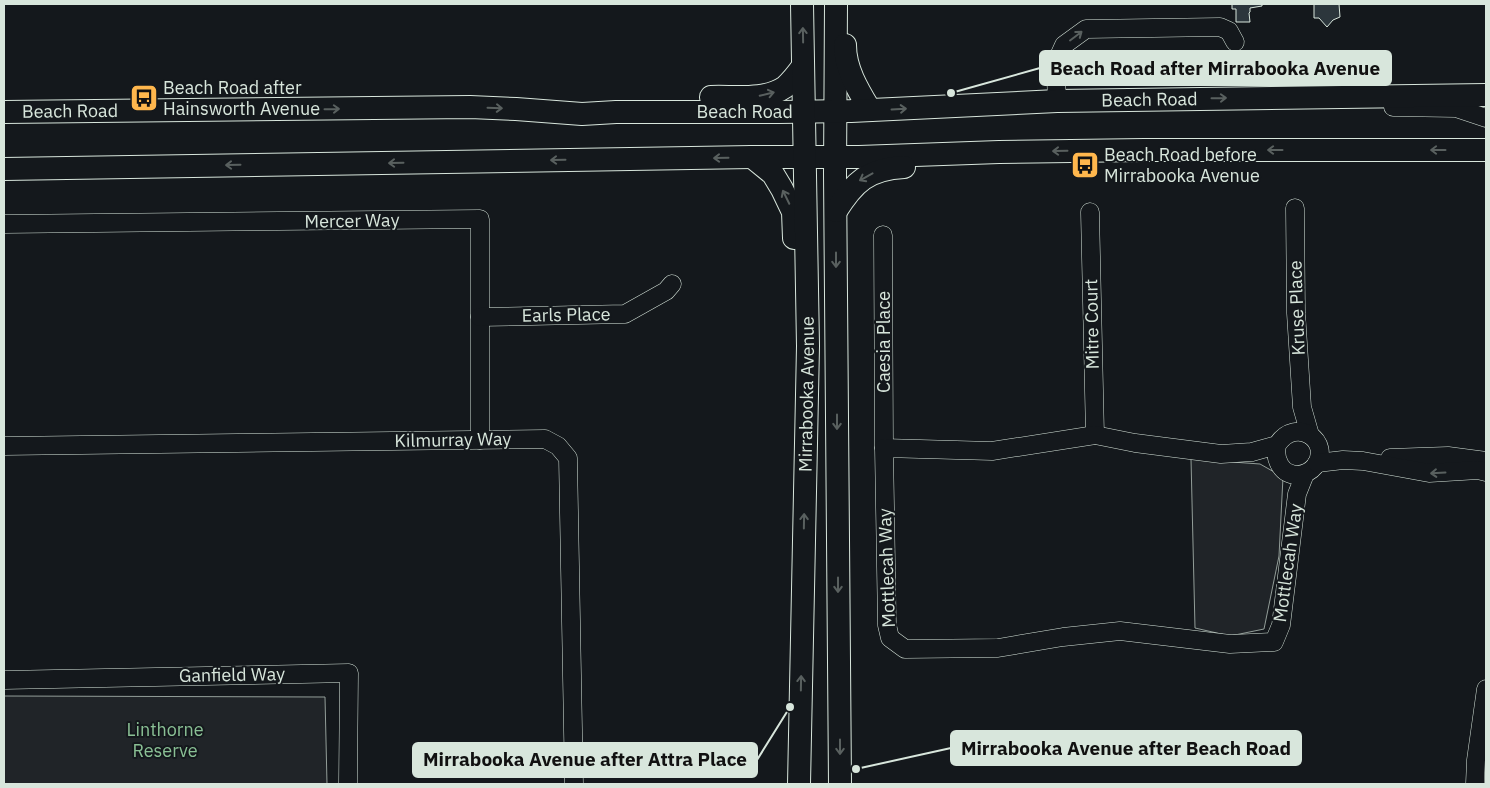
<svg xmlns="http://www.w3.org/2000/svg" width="1490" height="788" font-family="'IBM Plex Sans',sans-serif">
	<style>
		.green { fill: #202428; stroke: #939e99 }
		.building { fill: #2c363c; stroke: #d8e6dc }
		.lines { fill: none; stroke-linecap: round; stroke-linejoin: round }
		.minor-casing { stroke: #d8e6dc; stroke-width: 19 }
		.major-casing { stroke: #d8e6dc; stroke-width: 24 }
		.minor { stroke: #14181c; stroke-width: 18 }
		.major { stroke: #14181c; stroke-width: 22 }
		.oneway { stroke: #59605f }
		.labels { text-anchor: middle; stroke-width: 4; stroke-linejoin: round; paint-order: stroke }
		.poi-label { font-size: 18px; fill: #d8e6dc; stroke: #14181c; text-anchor: start }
		.street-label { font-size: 18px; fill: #d8e6dc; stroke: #14181c }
		.park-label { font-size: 18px; fill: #8ac095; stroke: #14181c }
		.leader { fill: none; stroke: #d8e6dc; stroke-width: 2 }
		.callout-dot { fill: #d8e6dc; stroke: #14181c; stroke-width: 2 }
		.callout { fill: #d8e6dc; stroke: #d8e6dc; stroke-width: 2 }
		.callout-label { font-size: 19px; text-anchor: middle; font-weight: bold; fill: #111 }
	</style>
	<rect width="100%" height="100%" fill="#14181c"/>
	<g class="green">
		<polygon points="1191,459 1260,464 1283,477 1279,556 1264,629 1230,636 1195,628"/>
		<polygon points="4,696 325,697 327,784 4,784"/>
	</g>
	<g class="building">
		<polygon points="1232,4 1262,4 1262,6 1250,8 1250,12 1249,13 1250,22 1236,22 1236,9 1232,9"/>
		<polygon points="1314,4 1339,4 1340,17 1333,20 1327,27 1319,18 1314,18"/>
	</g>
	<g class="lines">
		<g class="minor-casing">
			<g id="minor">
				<polyline points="1057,101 1056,77 1054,67 1064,45 1086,29 1220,27 1229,31 1235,42"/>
				<polyline points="1393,107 1456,108 1486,118"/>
				<polyline points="1295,208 1296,313 1302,407 1310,435"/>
				<polyline points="1090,212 1095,435"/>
				<polyline points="4,224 480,219 480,440"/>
				<polyline points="883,235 884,448"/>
				<polyline points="480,317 625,314 666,291 672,284"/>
				<path d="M1277,445C1274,459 1281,475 1298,475C1305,474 1311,471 1315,466C1333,442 1296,415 1277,445L1252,452L1221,454L1135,443L1095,435L992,451L884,448L887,625L890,638L905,649L998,648L1063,637L1120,631L1230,644L1274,642L1281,625L1297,494L1305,474"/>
				<polyline points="4,446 545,439 558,446 568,458 574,784"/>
				<polyline points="1390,458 1448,456 1486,461"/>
				<polyline points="1317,463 1343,460 1363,461 1429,473 1478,470 1486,472"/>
				<polyline points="4,680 349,673 348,784"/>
				<polyline points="1475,784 1476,760 1486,689"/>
			</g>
		</g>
		<g class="major-casing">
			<g id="major">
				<polyline points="836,4 835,173 840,784"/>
				<path d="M845,45C845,69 858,90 870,110"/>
				<path d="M711,97C734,96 765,101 785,87C792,81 798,73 803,66"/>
				<path id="s1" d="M4,112L470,107L516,109L582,114L616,112H779L851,111L1057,101L1486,95"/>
				<polyline points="752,157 773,174 782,189 793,212 794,238"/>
				<polyline points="4,169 752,157 859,157 999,152 1144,150 1486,150"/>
				<path d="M836,211C854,182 868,169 904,167"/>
				<path id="s2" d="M799,784L808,346L802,4"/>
			</g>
		</g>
		<use href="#minor" class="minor"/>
		<use href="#major" class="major"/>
	</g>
	<defs><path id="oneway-shaft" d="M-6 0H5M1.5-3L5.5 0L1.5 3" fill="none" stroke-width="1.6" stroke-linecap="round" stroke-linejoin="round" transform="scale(1.25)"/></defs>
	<g class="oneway">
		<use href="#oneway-shaft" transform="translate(803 35) rotate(-91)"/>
		<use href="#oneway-shaft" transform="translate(1076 36) rotate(-37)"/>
		<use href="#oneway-shaft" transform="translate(767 94) rotate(-14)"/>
		<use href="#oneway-shaft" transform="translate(1219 98) rotate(-1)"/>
		<use href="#oneway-shaft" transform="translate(495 108) rotate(2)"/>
		<use href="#oneway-shaft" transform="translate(332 109) rotate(-1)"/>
		<use href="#oneway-shaft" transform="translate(899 109) rotate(-3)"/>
		<use href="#oneway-shaft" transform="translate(1275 150) rotate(180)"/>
		<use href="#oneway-shaft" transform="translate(1438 150) rotate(180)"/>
		<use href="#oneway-shaft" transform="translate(1060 151) rotate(179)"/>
		<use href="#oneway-shaft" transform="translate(721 158) rotate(179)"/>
		<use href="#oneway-shaft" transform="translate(558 160) rotate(179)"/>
		<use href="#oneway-shaft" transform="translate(396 163) rotate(179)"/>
		<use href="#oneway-shaft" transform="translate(233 165) rotate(179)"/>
		<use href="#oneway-shaft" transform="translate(866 177) rotate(151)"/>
		<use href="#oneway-shaft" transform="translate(786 197) rotate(-116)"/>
		<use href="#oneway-shaft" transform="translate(836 260) rotate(90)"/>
		<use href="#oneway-shaft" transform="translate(837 422) rotate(90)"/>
		<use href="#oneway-shaft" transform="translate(1438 473) rotate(177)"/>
		<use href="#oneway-shaft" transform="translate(804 521) rotate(-89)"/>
		<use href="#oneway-shaft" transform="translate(838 585) rotate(90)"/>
		<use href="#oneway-shaft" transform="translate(801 683) rotate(-89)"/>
		<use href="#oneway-shaft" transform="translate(840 747) rotate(90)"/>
	</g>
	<defs>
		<g id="bus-square" transform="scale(1.4375)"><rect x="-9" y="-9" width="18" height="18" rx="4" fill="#ffb74d" stroke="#14181c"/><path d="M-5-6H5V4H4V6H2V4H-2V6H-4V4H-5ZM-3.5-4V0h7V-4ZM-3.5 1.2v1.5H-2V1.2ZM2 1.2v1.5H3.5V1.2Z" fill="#111"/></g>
	</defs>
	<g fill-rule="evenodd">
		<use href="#bus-square" x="144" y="98"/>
		<use href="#bus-square" x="1085" y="165"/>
	</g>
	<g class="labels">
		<g class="poi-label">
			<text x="163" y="94">Beach Road after<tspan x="163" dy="21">Hainsworth Avenue</tspan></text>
			<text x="1104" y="161">Beach Road before<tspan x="1104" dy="21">Mirrabooka Avenue</tspan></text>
		</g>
		<g class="street-label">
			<text dy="6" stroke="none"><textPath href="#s1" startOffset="1146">Beach Road</textPath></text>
			<text dy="6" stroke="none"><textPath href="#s1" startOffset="66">Beach Road</textPath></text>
			<text dy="6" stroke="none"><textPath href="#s1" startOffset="741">Beach Road</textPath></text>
			<text transform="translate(352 221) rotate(-1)" y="6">Mercer Way</text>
			<text transform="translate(1297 308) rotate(-92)" y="6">Kruse Place</text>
			<text transform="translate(566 315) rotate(-1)" y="6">Earls Place</text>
			<text transform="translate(1092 324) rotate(-91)" y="6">Mitre Court</text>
			<text transform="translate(884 342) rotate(-90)" y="6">Caesia Place</text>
			<text dy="6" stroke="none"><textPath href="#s2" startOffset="390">Mirrabooka Avenue</textPath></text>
			<text transform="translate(453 440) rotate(-1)" y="6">Kilmurray Way</text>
			<text transform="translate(1288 563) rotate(-82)" y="6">Mottlecah Way</text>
			<text transform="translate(887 568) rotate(-92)" y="6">Mottlecah Way</text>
			<text transform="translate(232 675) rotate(-1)" y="6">Ganfield Way</text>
		</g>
		<g class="park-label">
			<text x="165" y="736">Linthorne<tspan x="165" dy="21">Reserve</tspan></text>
		</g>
	</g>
	<path class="leader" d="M951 93L1040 68M856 769L951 748M790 707L757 760"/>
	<g class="callout-dot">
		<circle cx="951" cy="93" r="5"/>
		<circle cx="856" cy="769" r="5"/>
		<circle cx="790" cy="707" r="5"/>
	</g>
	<g class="callout">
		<rect x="1040" y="51" width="351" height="34" rx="5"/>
		<rect x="951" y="731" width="350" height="34" rx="5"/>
		<rect x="413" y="743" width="344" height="34" rx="5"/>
	</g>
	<g class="callout-label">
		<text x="1215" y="75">Beach Road after Mirrabooka Avenue</text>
		<text x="1126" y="755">Mirrabooka Avenue after Beach Road</text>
		<text x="585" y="766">Mirrabooka Avenue after Attra Place</text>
	</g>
	<rect width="1490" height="788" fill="none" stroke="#d8e6dc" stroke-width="10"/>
</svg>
